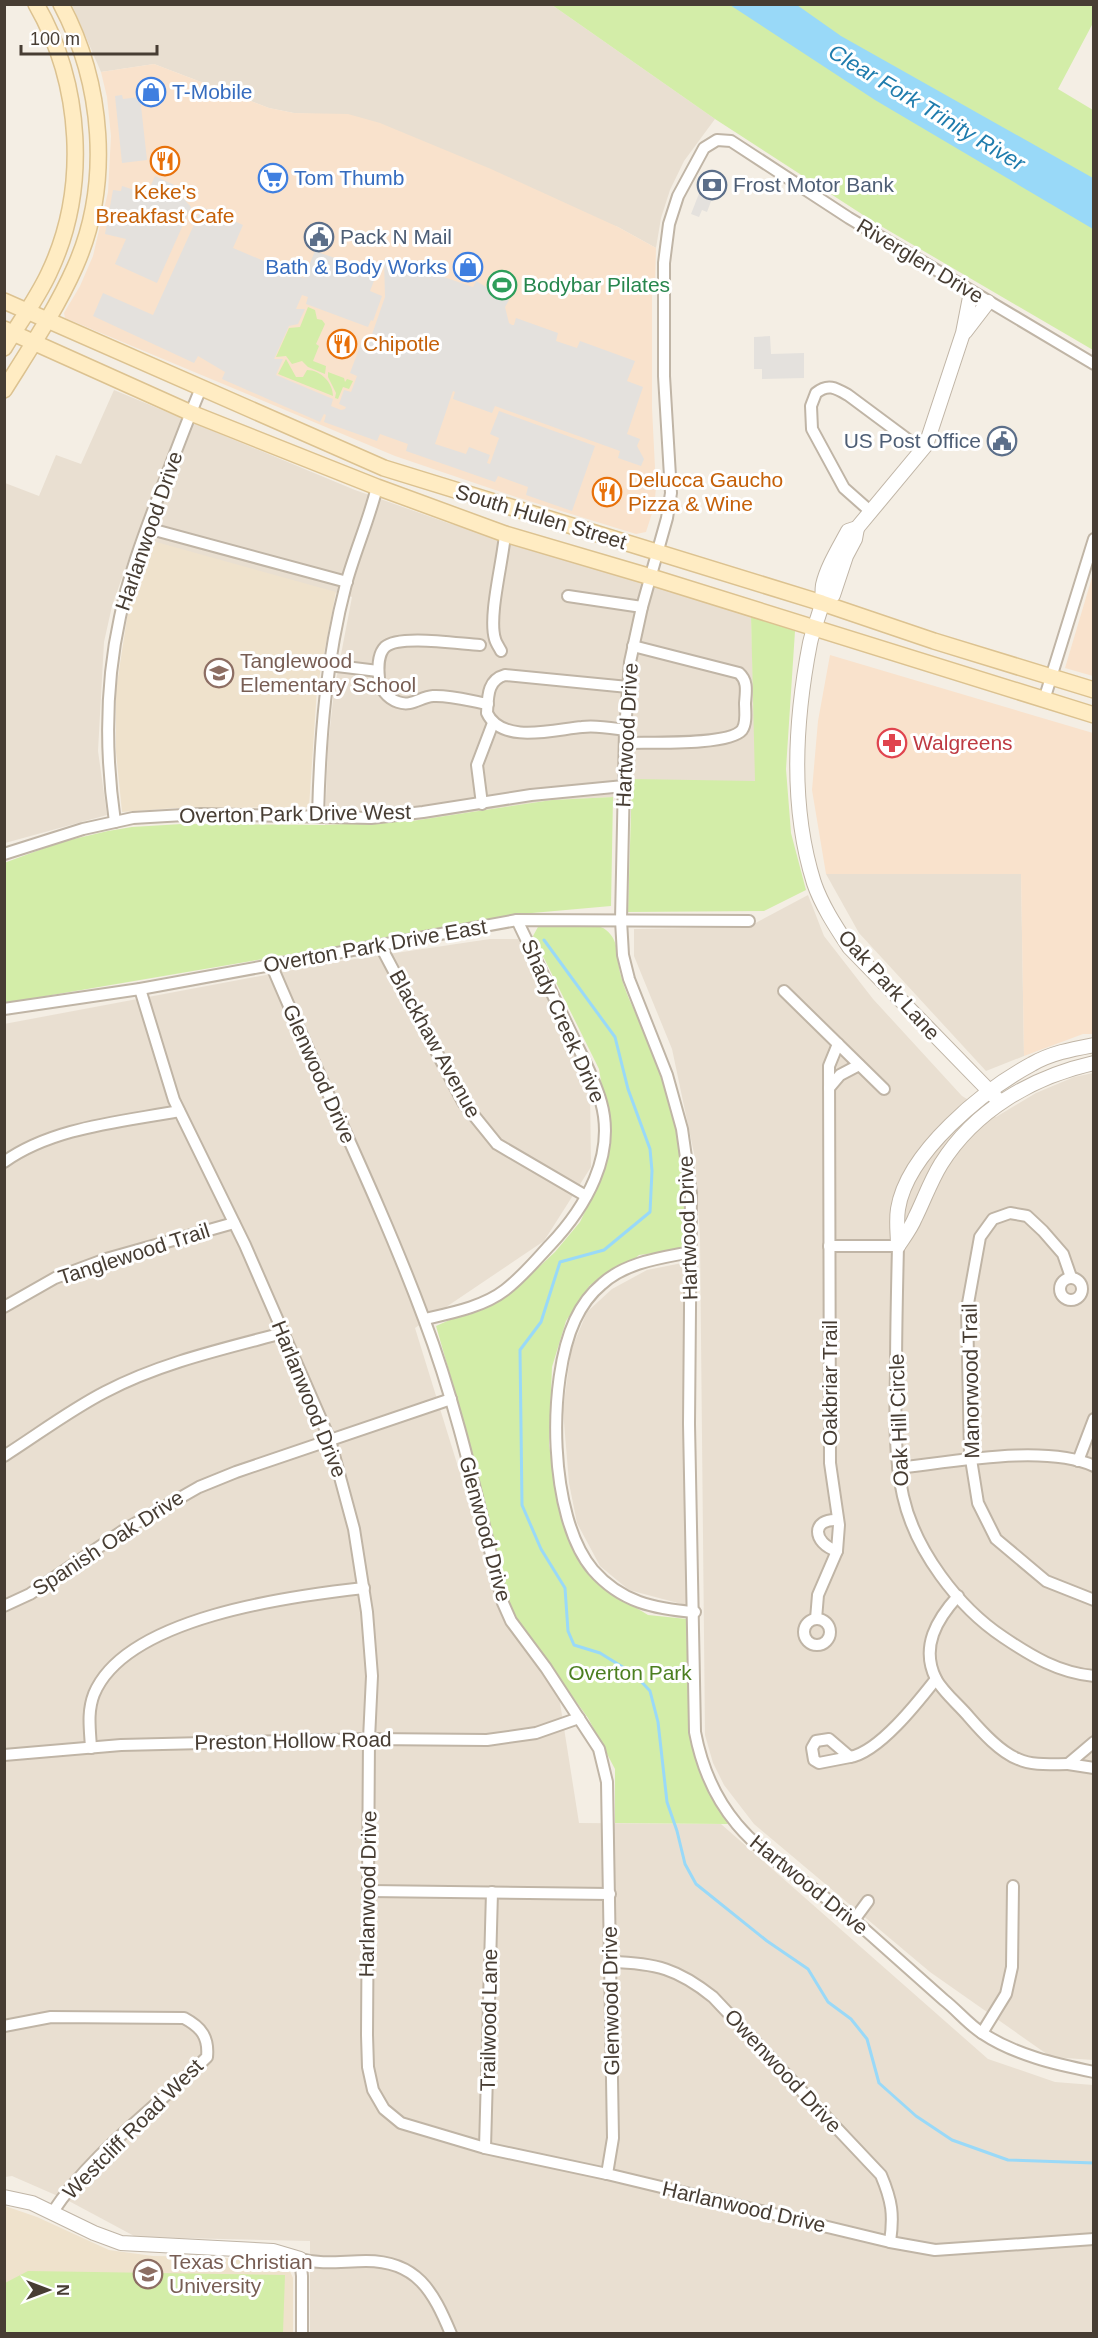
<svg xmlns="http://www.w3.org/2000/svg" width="1098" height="2338" font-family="Helvetica,sans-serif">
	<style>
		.residential { fill: #e9dfd1 }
		.commercial { fill: #f9e2cc }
		.education { fill: #efe2cc }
		.green { fill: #d3eda8 }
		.parking { fill: #e4e1dd }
		.water { fill: #99d9f8 }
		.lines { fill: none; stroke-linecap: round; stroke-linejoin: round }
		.stream { stroke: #99d9f8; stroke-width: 3 }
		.minor-casing { stroke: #c0b5a6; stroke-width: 14 }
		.tertiary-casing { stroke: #c0b5a6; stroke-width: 16 }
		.secondary-casing { stroke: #dcc290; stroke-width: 18 }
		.minor { stroke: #fff; stroke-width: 10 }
		.tertiary { stroke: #fff; stroke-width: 14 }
		.secondary { stroke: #ffecc3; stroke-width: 15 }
		.labels { text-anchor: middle; stroke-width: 6; stroke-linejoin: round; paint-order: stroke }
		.shop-label { font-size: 21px; fill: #366cbe; stroke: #fff; text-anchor: start }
		.service-label { font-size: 21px; fill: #4e5e75; stroke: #fff; text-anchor: start }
		.food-label { font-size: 21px; fill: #c56008; stroke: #fff; text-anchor: start }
		.street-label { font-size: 21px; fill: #473d33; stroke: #fff }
		.leisure-label { font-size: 21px; fill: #27864d; stroke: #fff; text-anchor: start }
		.education-label { font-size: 21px; fill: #785e54; stroke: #fff; text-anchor: start }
		.health-label { font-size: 21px; fill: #be3a42; stroke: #fff; text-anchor: start }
		.park-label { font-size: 21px; fill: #4c7f20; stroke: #fff }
		.water-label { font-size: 22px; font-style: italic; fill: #1f7cad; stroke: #fff }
	</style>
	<rect width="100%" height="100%" fill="#f4eee4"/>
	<g class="residential">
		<polygon points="72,5 552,5 715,119 684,161 670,190 661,218 656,248 618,227 314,114 294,113 269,108 154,64 101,72"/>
		<polygon points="114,390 355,490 448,523 751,616 756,781 614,781 613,797 552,800 412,821 325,825 328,746 334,691 352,597 136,538 112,606 104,642 98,751 107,815 5,843 5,483 39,496 56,455 81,464"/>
		<polygon points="826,874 1021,874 1024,1056 986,1071 859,933"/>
		<polygon points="808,895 824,936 873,999 962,1096 996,1117 1036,1093 1074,1077 1093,1073 1093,2060 1051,2057 930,1972 754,1824 724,1785 713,1763 705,1735 700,1237 695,1158 672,1049 634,956 634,929 748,927"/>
		<polygon points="490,939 518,939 590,1087 591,1167 544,1241 415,1328 503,1612 558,1690 579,1823 721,1824 988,2059 1055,2082 1093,2085 1093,2333 310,2333 310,2241 136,2237 67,2200 12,2176 5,2177 4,1024 335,962"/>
		<polygon points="687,1262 683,1420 689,1606 629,1590 600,1566 577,1523 569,1483 563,1410 571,1350 587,1312 612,1289 647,1270"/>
	</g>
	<g class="commercial">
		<polygon points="154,64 269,108 294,113 348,114 380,123 491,169 618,227 656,248 655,287 652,289 652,408 656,488 654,507 646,532 636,534 516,497 395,456 65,318 64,313 80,286 93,256 108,192 111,136 107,97 101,72"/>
		<polygon points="1093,574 1093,676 1065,668"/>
		<polygon points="830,655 1093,733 1093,1034 1083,1034 1024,1056 1021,874 826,874 812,790 818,721"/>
	</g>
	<g class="education">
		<polygon points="149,540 336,592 317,689 309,807 176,808 122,812 116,752 116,690 127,618 136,578"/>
		<polygon points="5,2206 37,2217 109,2250 153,2256 212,2257 276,2262 289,2269 293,2278 293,2333 5,2334"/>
	</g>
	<g class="green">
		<polygon points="552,5 1093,5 1093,23 1058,89 1093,110 1093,350 874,222 715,119"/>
		<polygon points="308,307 315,310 317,319 322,320 325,324 316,344 319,346 313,361 326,366 325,374 308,367 302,361 292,364 286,356 276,357 289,328 300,327"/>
		<path d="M286,359L296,377H303L307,370C321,370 333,383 333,396L278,374Z"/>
		<polygon points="328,372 344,378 345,382 347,379 353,381 349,389 343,387 338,399 335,398 336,393 328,377"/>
		<polygon points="751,616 795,631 786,769 791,833 806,890 764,911 628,912 632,779 755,781"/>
		<polygon points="613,797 611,906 532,913 5,1003 4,863 61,842 108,831 132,827 182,824 325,825 412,821 552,800"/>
		<path d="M539,925C555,925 596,921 606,930C621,942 616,960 621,976C626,996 638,1016 645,1035C657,1065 669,1095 676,1126C686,1166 686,1208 684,1249L639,1255L619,1272L590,1285L566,1321L552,1367L549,1445L557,1492L567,1530L610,1592L648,1615L687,1619L691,1626C691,1661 686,1719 694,1752C701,1777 716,1801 728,1824L615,1823V1769L588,1718L504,1602L470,1444L436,1326L511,1293L555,1252L580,1222L604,1172L611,1138L599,1069L533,936Z"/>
		<polygon points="28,2271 285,2275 283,2333 5,2333 5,2283"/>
	</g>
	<g class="parking">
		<polygon points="122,95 123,99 140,97 147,160 122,163 115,96"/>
		<polygon points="155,176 185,190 182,197 191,207 157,283 115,264 126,239 105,234 113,190 121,191 122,186 147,194"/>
		<polygon points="700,191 713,196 707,212 702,210 699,217 691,214"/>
		<polygon points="202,207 243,225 233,248 304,278 315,251 377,273 370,291 382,296 373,321 371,320 368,327 306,304 308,297 302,295 296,309 305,309 298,324 289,326 274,359 283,359 276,375 333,399 331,406 341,410 345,409 346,407 339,404 344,390 351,392 357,376 350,373 363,338 370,340 385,297 384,259 430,265 429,272 473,287 476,281 509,300 505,307 509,323 512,325 514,325 516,318 558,333 556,341 577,348 580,341 635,361 627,381 643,387 627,434 640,439 637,446 644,459 641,466 618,458 620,451 495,406 492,413 453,399 455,392 453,391 435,444 466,454 469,447 490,455 487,463 490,464 499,438 490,434 499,411 595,446 572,511 526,495 528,487 498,476 495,482 406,451 408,444 380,434 377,441 324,422 326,415 324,414 320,422 222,379 225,372 198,356 194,363 93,316 103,293 153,315"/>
		<polygon points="770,336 771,354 804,353 804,378 762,379 762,369 754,369 754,337"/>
	</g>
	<polygon class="water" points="730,5 797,5 841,36 1093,178 1093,229 875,100"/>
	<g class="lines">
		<polyline class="stream" points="544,940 615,1037 628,1089 650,1149 652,1171 650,1212 604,1250 560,1262 541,1322 520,1350 522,1505 541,1549 565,1588 568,1631 574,1645 600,1653 634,1674 650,1691 658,1722 667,1802 677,1831 685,1864 696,1884 767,1941 808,1969 828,2002 851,2019 867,2039 879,2083 916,2116 952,2140 1008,2160 1094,2163"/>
		<g class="minor-casing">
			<g id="minor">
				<path d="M1094,364L849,218L731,141L717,140L704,148L678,196L669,224L664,263V376L671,493L667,518L642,607L630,662L625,730L621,920L623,955L629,979L667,1075L682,1129L691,1193L689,1424L695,1732C716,1842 788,1862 862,1927C889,1951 917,1976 944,2000C957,2010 968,2024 982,2033C1015,2055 1055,2064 1094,2072"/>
				<path d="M870,511L844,488L812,429L811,406L816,393C828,383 836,388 848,395L922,450"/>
				<polyline points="147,528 347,582"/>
				<polyline points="568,596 642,607"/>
				<path d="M480,645C460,644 399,634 385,647C378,654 378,669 379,678C380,689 387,698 398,702C412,707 420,697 433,696C451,695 470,701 488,704"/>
				<path d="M501,651C499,647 496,643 495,639C488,616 503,561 505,534"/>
				<polyline points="329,665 378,671"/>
				<polyline points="1044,700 1094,539"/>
				<path d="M625,730C611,728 596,725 582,727C556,729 502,745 487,713C488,697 487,680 505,675L628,687"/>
				<path d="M625,743C647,742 729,746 742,730C747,723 745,710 745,703C746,691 748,681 739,673L633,646"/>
				<polyline points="482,804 477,765 493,723"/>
				<path d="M318,816C320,737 326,660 346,584C355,551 369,520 377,487"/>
				<path d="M115,822C105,753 105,685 120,617C128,578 142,540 156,503C171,465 185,426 201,388"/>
				<polyline points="4,854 83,829 133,818 201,814 371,818 423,812 531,795 624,786"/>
				<polyline points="380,945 463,1102 497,1144 586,1196"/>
				<path d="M271,964C321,1083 379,1198 424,1319C459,1411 479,1508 503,1603L511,1621L546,1668L599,1749L607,1782L613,2138L607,2174"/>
				<polyline points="140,989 174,1100 245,1245 330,1440 354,1529 367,1612 372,1676 369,1739 367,2035 368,2067 373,2090 384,2109 401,2123 485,2148 607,2174 890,2242 935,2250 1094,2239"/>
				<polyline points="784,991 884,1089"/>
				<polyline points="4,1009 140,989 517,920 749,921"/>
				<polyline points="829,1088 840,1075 859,1065"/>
				<path d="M4,1162C53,1127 121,1122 179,1111"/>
				<path d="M829,1246H898C897,1288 896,1331 896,1373C895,1414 894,1456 903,1496C915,1550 958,1607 1003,1637C1031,1656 1059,1673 1094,1676"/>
				<path d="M691,1252C661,1258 626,1262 602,1284C591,1293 581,1307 575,1320C547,1380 548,1517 593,1570C621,1602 654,1609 695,1612"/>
				<polyline points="1071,1277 1063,1254 1043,1231 1027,1216 1010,1213 993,1219 980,1237 967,1309 970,1453 978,1503 996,1539 1046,1581 1094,1600"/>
				<circle cx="1071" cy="1289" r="11"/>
				<polyline points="4,1307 55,1278 106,1259 234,1223"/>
				<path d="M425,1319C451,1313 483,1307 505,1290C522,1277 536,1260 550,1245C586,1207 616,1155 601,1102C594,1077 581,1054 570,1031C552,994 535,957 517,920"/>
				<path d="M4,1456C37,1435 70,1410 105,1392C160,1363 223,1349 283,1333"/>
				<polyline points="1078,1461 1094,1419"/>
				<path d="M898,1468C952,1462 1045,1444 1094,1466"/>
				<path d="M837,1551C812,1543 811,1518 838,1520"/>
				<path d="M958,1596C937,1619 920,1647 936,1679C943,1692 959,1705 969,1717C982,1732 1000,1752 1018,1759C1033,1766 1051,1764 1068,1764"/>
				<polyline points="4,1606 30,1594 127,1528 199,1487 236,1472 451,1399"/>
				<circle cx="817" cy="1632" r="13"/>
				<polyline points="816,1619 818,1595 837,1551 839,1525 830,1463 829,1066 838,1044"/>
				<polygon points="829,1739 850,1757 819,1763 814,1760 812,1748 816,1741"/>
				<polyline points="1094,1742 1068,1764 1094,1768"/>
				<path d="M91,1748C90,1729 87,1712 94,1694C126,1617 291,1596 364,1588"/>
				<polyline points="4,1755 121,1745 369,1739 487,1740 536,1733 579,1718"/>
				<path d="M850,1757C879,1752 918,1702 936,1679"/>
				<polyline points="369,1891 610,1894"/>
				<polyline points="854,1920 868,1901"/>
				<path d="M611,1962C656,1963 678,1969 713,1997L881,2175C892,2201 894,2215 890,2242"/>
				<path d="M4,2026L51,2017L184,2018C201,2027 209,2037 207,2057C155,2109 92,2152 52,2213"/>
				<polyline points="982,2033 1006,1994 1012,1967 1013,1886"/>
				<polyline points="485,2148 492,1892"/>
				<path d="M302,2334V2276L300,2259C322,2265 343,2261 366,2261C417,2261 433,2291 451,2334"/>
			</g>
		</g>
		<g class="tertiary-casing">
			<g id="tertiary">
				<path d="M971,292L963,333L926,445L857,528L848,531C839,548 827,567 823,585C822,591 823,597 822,603C819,617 813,629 810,643C795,720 790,807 814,883C822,906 836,927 849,947L1000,1102"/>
				<polyline points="965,332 988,302"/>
				<polyline points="822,603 833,595 846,556 855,539 857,528"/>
				<path d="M898,1246C898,1234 896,1221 898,1209C907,1152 984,1090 1032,1064C1051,1053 1073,1049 1094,1045"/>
				<path d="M898,1246C904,1237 911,1228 915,1218C924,1200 930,1182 941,1164C975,1110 1032,1077 1094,1063"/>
				<polyline points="4,2197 32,2203 94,2233 121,2243 273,2251 300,2259"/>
			</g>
		</g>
		<g class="secondary-casing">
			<g id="secondary">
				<polyline points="4,301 384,468 822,603 934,641 1094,690"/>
				<polyline points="4,329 191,413 377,487 505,534 651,577 1094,715"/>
				<path d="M4,348C19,323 37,299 49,273C89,189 82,84 36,4"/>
				<path d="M4,390C29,350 56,310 75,267C112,184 103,83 61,4"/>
			</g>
		</g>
		<use href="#minor" class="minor"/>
		<use href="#tertiary" class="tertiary"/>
		<use href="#secondary" class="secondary"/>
	</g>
	<defs>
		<g id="shop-ring" transform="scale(1.5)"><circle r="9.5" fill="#fff" stroke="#3f7fe0" stroke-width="1.5"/><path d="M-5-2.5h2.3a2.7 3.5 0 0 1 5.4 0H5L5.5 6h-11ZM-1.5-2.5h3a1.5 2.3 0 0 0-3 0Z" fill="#3f7fe0"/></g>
		<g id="restaurant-ring" transform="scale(1.5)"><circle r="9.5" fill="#fff" stroke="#e8710a" stroke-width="1.5"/><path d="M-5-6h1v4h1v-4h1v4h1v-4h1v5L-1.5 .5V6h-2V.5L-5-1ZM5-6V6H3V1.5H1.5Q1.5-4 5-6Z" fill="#e8710a"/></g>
		<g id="supermarket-ring" transform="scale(1.5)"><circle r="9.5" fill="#fff" stroke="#3f7fe0" stroke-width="1.5"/><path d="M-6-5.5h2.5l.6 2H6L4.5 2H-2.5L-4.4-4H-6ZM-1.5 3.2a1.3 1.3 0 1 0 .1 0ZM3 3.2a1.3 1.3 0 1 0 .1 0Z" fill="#3f7fe0"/></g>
		<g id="bank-ring" transform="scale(1.5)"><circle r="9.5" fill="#fff" stroke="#5c6f8a" stroke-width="1.5"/><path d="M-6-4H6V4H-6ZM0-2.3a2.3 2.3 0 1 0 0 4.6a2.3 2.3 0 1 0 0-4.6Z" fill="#5c6f8a"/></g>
		<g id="civic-ring" transform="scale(1.5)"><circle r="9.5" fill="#fff" stroke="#5c6f8a" stroke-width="1.5"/><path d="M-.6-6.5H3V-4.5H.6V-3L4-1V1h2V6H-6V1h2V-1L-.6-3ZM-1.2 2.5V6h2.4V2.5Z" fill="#5c6f8a"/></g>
		<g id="stadium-ring" transform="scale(1.5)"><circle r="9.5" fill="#fff" stroke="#2e9e5b" stroke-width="1.5"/><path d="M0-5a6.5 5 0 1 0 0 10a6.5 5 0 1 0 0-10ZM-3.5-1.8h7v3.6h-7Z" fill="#2e9e5b"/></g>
		<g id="school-ring" transform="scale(1.5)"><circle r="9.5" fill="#fff" stroke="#8d6e63" stroke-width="1.5"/><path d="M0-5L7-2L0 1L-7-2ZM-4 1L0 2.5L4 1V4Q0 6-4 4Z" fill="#8d6e63"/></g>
		<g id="pharmacy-ring" transform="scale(1.5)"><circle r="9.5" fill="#fff" stroke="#e0444e" stroke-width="1.5"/><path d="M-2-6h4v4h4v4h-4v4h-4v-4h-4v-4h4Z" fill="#e0444e"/></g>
		<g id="university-ring" transform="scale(1.5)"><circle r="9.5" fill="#fff" stroke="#8d6e63" stroke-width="1.5"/><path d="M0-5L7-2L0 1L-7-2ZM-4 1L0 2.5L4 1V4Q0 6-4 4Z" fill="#8d6e63"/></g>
	</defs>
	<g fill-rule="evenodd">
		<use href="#shop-ring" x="151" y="92"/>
		<use href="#restaurant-ring" x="165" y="161"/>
		<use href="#supermarket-ring" x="273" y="178"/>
		<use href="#bank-ring" x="712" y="185"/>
		<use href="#civic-ring" x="319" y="237"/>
		<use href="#shop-ring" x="468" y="267"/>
		<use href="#stadium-ring" x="502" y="285"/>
		<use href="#restaurant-ring" x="342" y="344"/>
		<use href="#civic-ring" x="1002" y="441"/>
		<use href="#restaurant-ring" x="607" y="492"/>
		<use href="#school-ring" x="219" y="673"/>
		<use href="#pharmacy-ring" x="892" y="743"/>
		<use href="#university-ring" x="148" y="2274"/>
	</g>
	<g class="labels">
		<g class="shop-label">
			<text x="172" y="99">T-Mobile</text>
			<text x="294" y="185">Tom Thumb</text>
			<text x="447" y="274" text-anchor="end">Bath &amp; Body Works</text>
		</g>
		<g class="service-label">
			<text x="733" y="192">Frost Motor Bank</text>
			<text x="340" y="244">Pack N Mail</text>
			<text x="981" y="448" text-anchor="end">US Post Office</text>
		</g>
		<g class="food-label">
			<text x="165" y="199" text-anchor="middle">Keke's<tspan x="165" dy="24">Breakfast Cafe</tspan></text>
			<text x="363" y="351">Chipotle</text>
			<text x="628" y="487">Delucca Gaucho<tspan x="628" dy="24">Pizza &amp; Wine</tspan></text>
		</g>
		<g class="street-label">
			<text transform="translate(920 261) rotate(31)" y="7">Riverglen Drive</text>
			<text transform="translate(541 517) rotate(17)" y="7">South Hulen Street</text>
			<text transform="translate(149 531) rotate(-71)" y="7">Harlanwood Drive</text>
			<text transform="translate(627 735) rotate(-87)" y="7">Hartwood Drive</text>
			<text transform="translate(295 814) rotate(-1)" y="7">Overton Park Drive West</text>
			<text transform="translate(375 946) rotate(-10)" y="7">Overton Park Drive East</text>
			<text transform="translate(889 985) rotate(48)" y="7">Oak Park Lane</text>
			<text transform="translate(563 1021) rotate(66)" y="7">Shady Creek Drive</text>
			<text transform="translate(435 1044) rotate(61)" y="7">Blackhaw Avenue</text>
			<text transform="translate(319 1074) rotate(66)" y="7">Glenwood Drive</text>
			<text transform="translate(688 1228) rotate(-92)" y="7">Hartwood Drive</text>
			<text transform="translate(134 1254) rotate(-18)" y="7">Tanglewood Trail</text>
			<text transform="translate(971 1381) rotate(-91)" y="7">Manorwood Trail</text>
			<text transform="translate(830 1383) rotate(-90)" y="7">Oakbriar Trail</text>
			<text transform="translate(309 1399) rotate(68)" y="7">Harlanwood Drive</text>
			<text transform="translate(899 1420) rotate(-92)" y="7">Oak Hill Circle</text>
			<text transform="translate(485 1529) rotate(75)" y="7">Glenwood Drive</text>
			<text transform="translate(108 1543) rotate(-33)" y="7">Spanish Oak Drive</text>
			<text transform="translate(293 1741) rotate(-1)" y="7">Preston Hollow Road</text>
			<text transform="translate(809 1885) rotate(39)" y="7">Hartwood Drive</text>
			<text transform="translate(368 1894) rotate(-89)" y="7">Harlanwood Drive</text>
			<text transform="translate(611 2001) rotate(-91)" y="7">Glenwood Drive</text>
			<text transform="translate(489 2020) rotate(-89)" y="7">Trailwood Lane</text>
			<text transform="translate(783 2071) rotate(47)" y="7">Owenwood Drive</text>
			<text transform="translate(133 2129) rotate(-45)" y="7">Westcliff Road West</text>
			<text transform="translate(744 2207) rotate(13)" y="7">Harlanwood Drive</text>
		</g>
		<g class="leisure-label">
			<text x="523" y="292">Bodybar Pilates</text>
		</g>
		<g class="education-label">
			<text x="240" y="668">Tanglewood<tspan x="240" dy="24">Elementary School</tspan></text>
			<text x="169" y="2269">Texas Christian<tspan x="169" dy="24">University</tspan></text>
		</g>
		<g class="health-label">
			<text x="913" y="750">Walgreens</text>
		</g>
		<g class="park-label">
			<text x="630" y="1680">Overton Park</text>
		</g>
		<g class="water-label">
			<text transform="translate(927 107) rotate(31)" y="8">Clear Fork Trinity River</text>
		</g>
	</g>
	<rect width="1098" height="2338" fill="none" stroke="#473d33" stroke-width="12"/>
	<g transform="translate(48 2290) rotate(90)" stroke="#ffffff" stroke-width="4.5" paint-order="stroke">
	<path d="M0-4.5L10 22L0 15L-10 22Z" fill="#473d33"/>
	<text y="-9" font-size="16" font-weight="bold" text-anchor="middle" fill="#473d33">N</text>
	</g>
	<path d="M21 45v9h136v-9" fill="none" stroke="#473d33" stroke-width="3"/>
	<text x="30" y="45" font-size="18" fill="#473d33" stroke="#ffffff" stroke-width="4.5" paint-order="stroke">100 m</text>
</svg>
